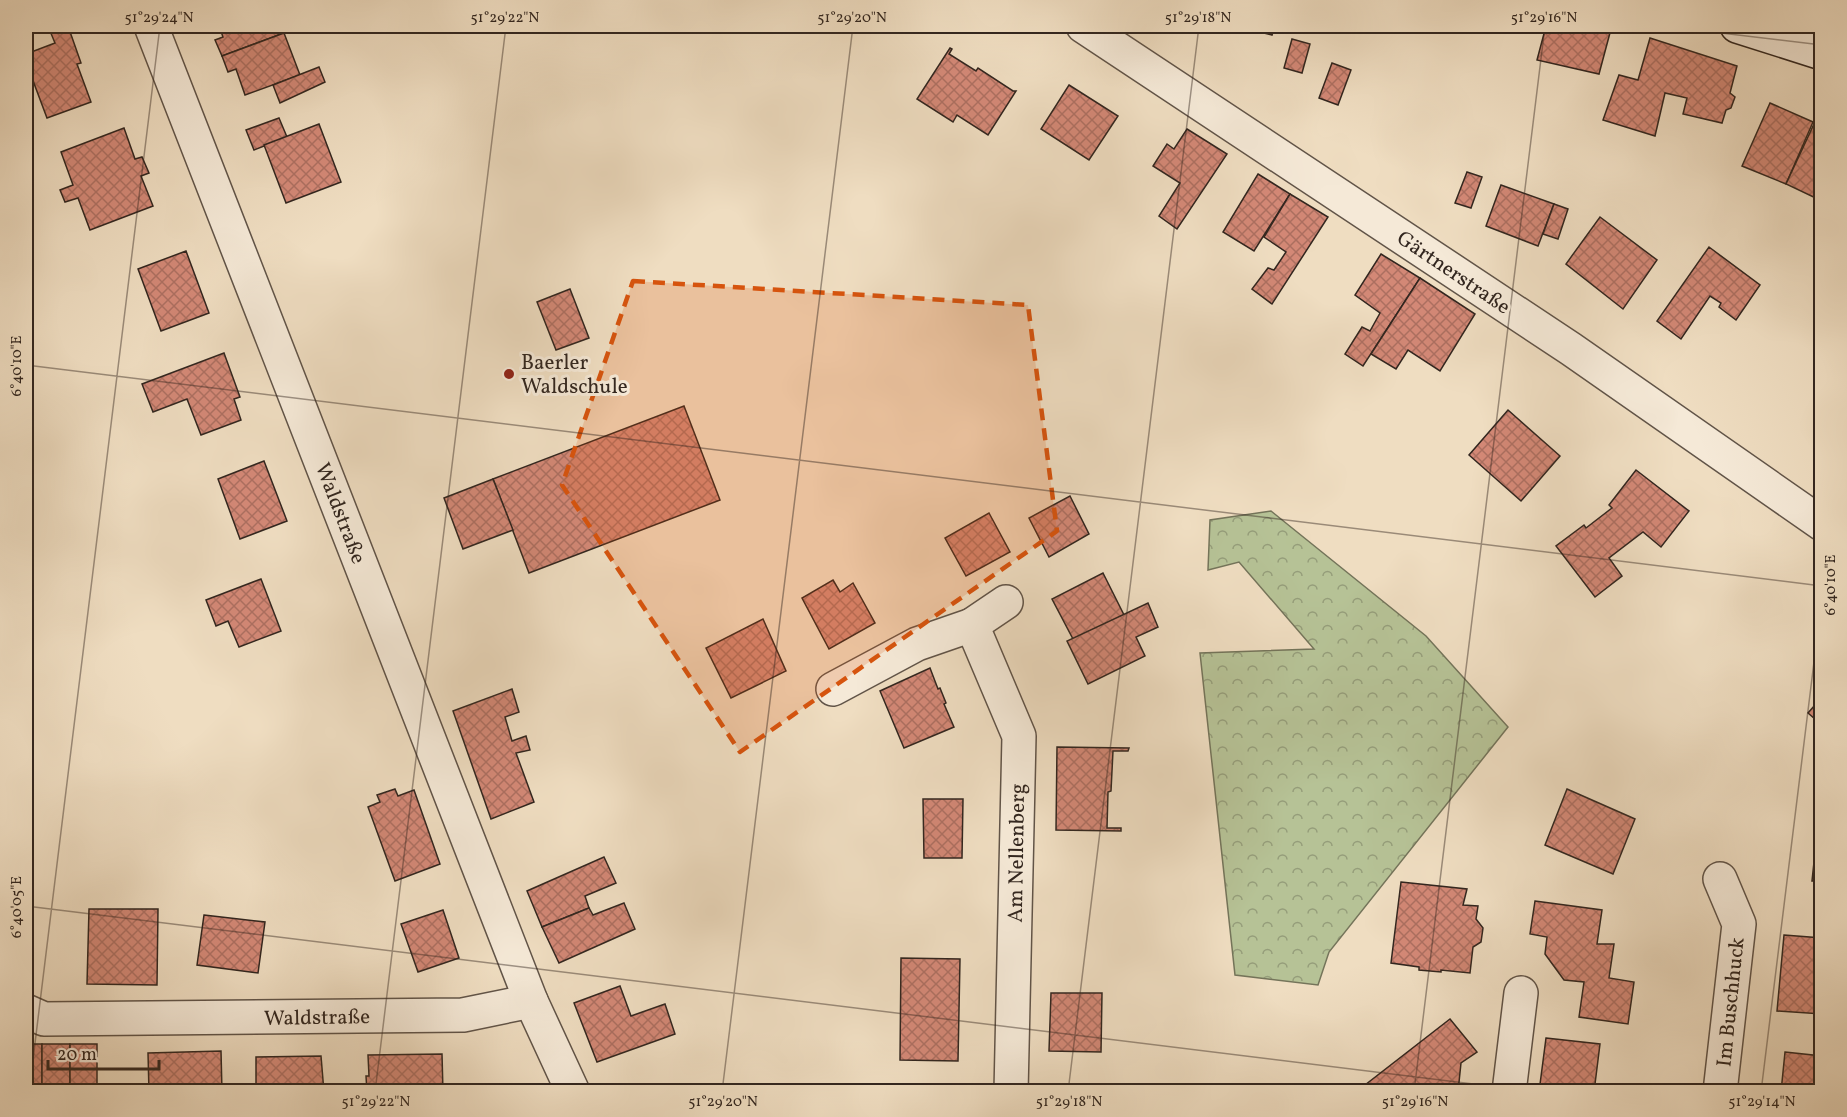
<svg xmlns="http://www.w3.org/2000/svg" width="1847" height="1117" font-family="Vollkorn,serif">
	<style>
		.forest { fill: url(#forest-crowns); stroke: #74745a; stroke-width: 1.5 }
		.building { fill: url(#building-cross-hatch); stroke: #32261f; stroke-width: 1.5 }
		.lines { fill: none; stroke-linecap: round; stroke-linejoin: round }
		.minor-casing { stroke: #615448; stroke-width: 36 }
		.secondary-casing { stroke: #32261f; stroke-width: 36 }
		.minor { stroke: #f5e9d7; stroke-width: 33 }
		.secondary { stroke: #f5e9d7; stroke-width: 33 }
		.marked { fill: #d6540e; fill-opacity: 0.2; stroke: #d6540e; stroke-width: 4.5; stroke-dasharray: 12 8; stroke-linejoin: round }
		.ticks { fill: none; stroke: #32261f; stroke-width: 1.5; stroke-opacity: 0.45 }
		.poi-dot { fill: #8f2418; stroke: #f5e9d7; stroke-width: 2 }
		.labels { text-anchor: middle; stroke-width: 6; stroke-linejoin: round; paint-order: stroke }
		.street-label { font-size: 21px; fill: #32261f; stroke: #f5e9d7 }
		.poi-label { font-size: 21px; fill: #32261f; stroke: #f5e9d7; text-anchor: start }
		.neatline { fill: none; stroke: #32261f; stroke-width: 2 }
		.ticks-label { font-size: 15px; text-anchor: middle; fill: #32261f }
	</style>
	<defs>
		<pattern id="forest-crowns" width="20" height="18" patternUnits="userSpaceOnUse" patternTransform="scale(1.5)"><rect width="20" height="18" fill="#b6c296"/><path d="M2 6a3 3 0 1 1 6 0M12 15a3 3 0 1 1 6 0" fill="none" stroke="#959d7a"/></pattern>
		<pattern id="building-cross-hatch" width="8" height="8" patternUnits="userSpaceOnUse" patternTransform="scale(1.5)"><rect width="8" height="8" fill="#d38876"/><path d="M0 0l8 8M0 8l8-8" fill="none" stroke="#ac6f60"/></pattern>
	</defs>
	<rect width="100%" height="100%" fill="#efddc1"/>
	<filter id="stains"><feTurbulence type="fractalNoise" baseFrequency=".00333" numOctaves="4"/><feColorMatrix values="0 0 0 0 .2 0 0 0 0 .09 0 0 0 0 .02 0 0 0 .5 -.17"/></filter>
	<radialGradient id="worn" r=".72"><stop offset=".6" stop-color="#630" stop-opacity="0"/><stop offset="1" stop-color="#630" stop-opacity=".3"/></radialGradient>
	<polygon class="forest" points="1271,511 1426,636 1508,727 1329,952 1318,985 1235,975 1200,653 1314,649 1239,562 1208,570 1210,520"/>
	<g class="building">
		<polygon points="61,26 68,26 81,63 77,64 91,102 47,118 26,62 26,54 55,43 50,31"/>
		<polygon points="219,26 281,26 284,33 222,56 215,40 223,37"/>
		<polygon points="1235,26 1275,26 1272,35"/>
		<polygon points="1546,26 1597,26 1611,29 1599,74 1537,60"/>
		<polygon points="284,33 300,75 245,95 236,69 228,72 222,56"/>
		<polygon points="1650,38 1737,66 1730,93 1735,97 1731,108 1726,110 1722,123 1683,114 1687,98 1665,93 1655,136 1603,120 1619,75 1638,80"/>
		<polygon points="1292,39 1310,44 1302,73 1284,68"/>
		<polygon points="950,48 952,49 949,54 976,71 978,68 1013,91 1016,91 988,135 957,115 953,122 917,99"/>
		<polygon points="1332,63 1351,70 1338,105 1319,98"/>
		<polygon points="319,67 325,82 280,103 273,85"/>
		<polygon points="1069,85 1118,116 1089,160 1041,129"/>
		<polygon points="1770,103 1813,122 1786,184 1742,166"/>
		<polygon points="279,118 287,137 254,150 246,130"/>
		<polygon points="319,124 341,182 286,203 264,145"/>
		<polygon points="1814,124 1822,127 1822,201 1786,184"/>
		<polygon points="124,128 135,159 142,157 149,173 141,176 153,206 90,230 78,198 65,202 60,190 73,185 61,152"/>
		<polygon points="1187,129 1227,154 1177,229 1159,216 1180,183 1153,166 1167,144 1174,149"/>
		<polygon points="1467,172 1482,177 1471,208 1455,203"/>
		<polygon points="1258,174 1290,194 1254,251 1223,232"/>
		<polygon points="1501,185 1554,204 1538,246 1486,226"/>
		<polygon points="1290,194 1328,217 1272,304 1252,289 1268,268 1274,270 1286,252 1264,237"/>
		<polygon points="1554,204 1568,209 1558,239 1543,234"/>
		<polygon points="1600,217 1657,260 1623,309 1566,264"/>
		<polygon points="1709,247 1760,285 1736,320 1719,307 1721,303 1710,296 1681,339 1657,321"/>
		<polygon points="186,251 209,313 161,331 138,269"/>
		<polygon points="1381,254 1420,278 1363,366 1345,354 1362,327 1370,331 1380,313 1355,295"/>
		<polygon points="1420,278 1475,314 1440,371 1408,350 1396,369 1371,354"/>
		<polygon points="570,289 589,338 556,350 537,302"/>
		<polygon points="224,353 240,397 234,399 241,420 201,435 187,399 153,412 142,384"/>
		<polygon points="684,406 720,500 529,573 493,479"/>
		<polygon points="1508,410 1560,456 1521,501 1469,455"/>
		<polygon points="264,461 287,521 240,539 218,479"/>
		<polygon points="1636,470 1689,511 1661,547 1643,532 1609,558 1622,576 1595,597 1556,546 1584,525 1586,528 1612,508 1609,505"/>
		<polygon points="493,479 513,530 463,549 444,498"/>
		<polygon points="1070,496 1089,534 1049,557 1029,518"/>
		<polygon points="989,513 1010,552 966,576 945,538"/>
		<polygon points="1103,573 1124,615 1073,639 1052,599"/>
		<polygon points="261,579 281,631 239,647 228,621 216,626 206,600"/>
		<polygon points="833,580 840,592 853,583 875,623 829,649 802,598"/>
		<polygon points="1148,603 1158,627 1136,637 1145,656 1088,684 1067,641"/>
		<polygon points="763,619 786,671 731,698 706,648"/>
		<polygon points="930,668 938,689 940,688 946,703 944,704 954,727 904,748 880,691"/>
		<polygon points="512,689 519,712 505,717 512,741 526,736 530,750 516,753 534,802 491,819 453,711"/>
		<polygon points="1822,697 1822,725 1808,713"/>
		<polygon points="1057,747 1129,748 1128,751 1113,751 1111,791 1108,792 1107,828 1121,828 1121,831 1056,830"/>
		<polygon points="395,789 398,796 414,790 440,864 395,881 368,807 380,802 377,795"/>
		<polygon points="1567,789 1635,819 1613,874 1545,845"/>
		<polygon points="923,799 963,799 962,858 924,858"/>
		<polygon points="1819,815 1822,815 1822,881 1812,881"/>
		<polygon points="604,857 616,883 585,896 589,908 542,927 527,891"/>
		<polygon points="1401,882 1467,889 1463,905 1478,906 1476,919 1483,928 1481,942 1473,947 1470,973 1441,970 1441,972 1419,970 1419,967 1391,963"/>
		<polygon points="1535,901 1602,910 1597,944 1614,944 1609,978 1634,982 1628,1024 1579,1017 1584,982 1564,980 1545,954 1547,937 1530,934"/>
		<polygon points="624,903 635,929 559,963 542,927 589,908 593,915"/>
		<polygon points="89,909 158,909 157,985 87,984"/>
		<polygon points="443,910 459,958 418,972 401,924"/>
		<polygon points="204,915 265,922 258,973 197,965"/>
		<polygon points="1784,935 1822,938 1822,1014 1777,1011"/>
		<polygon points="901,958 960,959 958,1061 900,1060"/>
		<polygon points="620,986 631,1016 665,1004 675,1034 597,1062 574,1003"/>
		<polygon points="1051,993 1102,993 1101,1052 1049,1051"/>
		<polygon points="1450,1019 1477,1052 1461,1063 1458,1092 1356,1092"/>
		<polygon points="1546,1038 1600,1044 1594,1092 1539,1092"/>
		<rect x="26" y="1044" width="16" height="48"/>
		<rect x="42" y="1044" width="28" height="48"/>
		<rect x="70" y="1044" width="27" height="48"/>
		<polygon points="221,1051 222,1092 149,1092 148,1053"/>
		<polygon points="1785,1052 1822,1056 1822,1092 1781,1092"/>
		<polygon points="442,1054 443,1092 367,1092 366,1076 369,1076 368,1055"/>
		<polygon points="321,1056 324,1092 256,1092 256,1057"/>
	</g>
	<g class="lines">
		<g class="minor-casing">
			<g id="minor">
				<polyline points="151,26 531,1001 573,1092"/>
				<polyline points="1083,26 1571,349 1822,524"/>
				<polyline points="1006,602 972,625 1019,736 1011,1092"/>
				<polyline points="833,689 917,644 972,625"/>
				<polyline points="1720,879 1739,924 1720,1092"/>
				<polyline points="26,1011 44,1019 463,1015 531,1001"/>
				<polyline points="1509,1092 1521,993"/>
			</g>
		</g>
		<g class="secondary-casing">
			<polyline id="secondary" points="1737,26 1822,53"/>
		</g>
		<use href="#minor" class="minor"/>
		<use href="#secondary" class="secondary"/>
	</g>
	<path class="marked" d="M633,281L1028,305L1057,531L740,752L562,485Z"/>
	<path class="ticks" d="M1662,26L1822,45M26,365L1822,586M26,906L1539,1092M29,1092L160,26M375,1092L506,26M722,1092L853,26M1068,1092L1199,26M1414,1092L1545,26M1761,1092L1822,597"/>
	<circle class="poi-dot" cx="509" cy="374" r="6"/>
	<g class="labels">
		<g class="street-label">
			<text transform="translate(1454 272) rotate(34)" y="7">Gärtnerstraße</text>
			<text transform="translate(341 513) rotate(69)" y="7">Waldstraße</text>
			<text transform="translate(1016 853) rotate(-89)" y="7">Am Nellenberg</text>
			<text transform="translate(1730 1002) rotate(-84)" y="7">Im Buschhuck</text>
			<text transform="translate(317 1017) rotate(-1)" y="7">Waldstraße</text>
		</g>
		<g class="poi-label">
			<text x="521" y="369">Baerler<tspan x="521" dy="24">Waldschule</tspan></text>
		</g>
	</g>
	<rect width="1847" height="1117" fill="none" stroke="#efddc1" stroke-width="66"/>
	<path d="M48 1060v9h111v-9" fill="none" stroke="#32261f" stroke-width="3"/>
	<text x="57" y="1060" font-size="18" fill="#32261f" stroke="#f5e9d7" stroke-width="4.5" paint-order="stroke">20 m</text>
	<rect x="33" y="33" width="1781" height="1051" class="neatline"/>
	<g class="ticks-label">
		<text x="159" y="22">51°29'24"N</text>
		<text x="505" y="22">51°29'22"N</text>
		<text x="852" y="22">51°29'20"N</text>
		<text x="1198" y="22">51°29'18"N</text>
		<text x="1544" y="22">51°29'16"N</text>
		<text transform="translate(16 366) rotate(-90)" y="5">6°40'10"E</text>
		<text transform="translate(1830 585) rotate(-90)" y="5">6°40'10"E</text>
		<text transform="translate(16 907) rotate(-90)" y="5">6°40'05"E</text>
		<text x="376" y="1106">51°29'22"N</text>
		<text x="723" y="1106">51°29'20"N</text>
		<text x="1069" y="1106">51°29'18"N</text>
		<text x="1415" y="1106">51°29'16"N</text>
		<text x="1762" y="1106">51°29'14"N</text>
	</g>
	<rect width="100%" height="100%" filter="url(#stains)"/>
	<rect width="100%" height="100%" fill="url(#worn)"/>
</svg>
